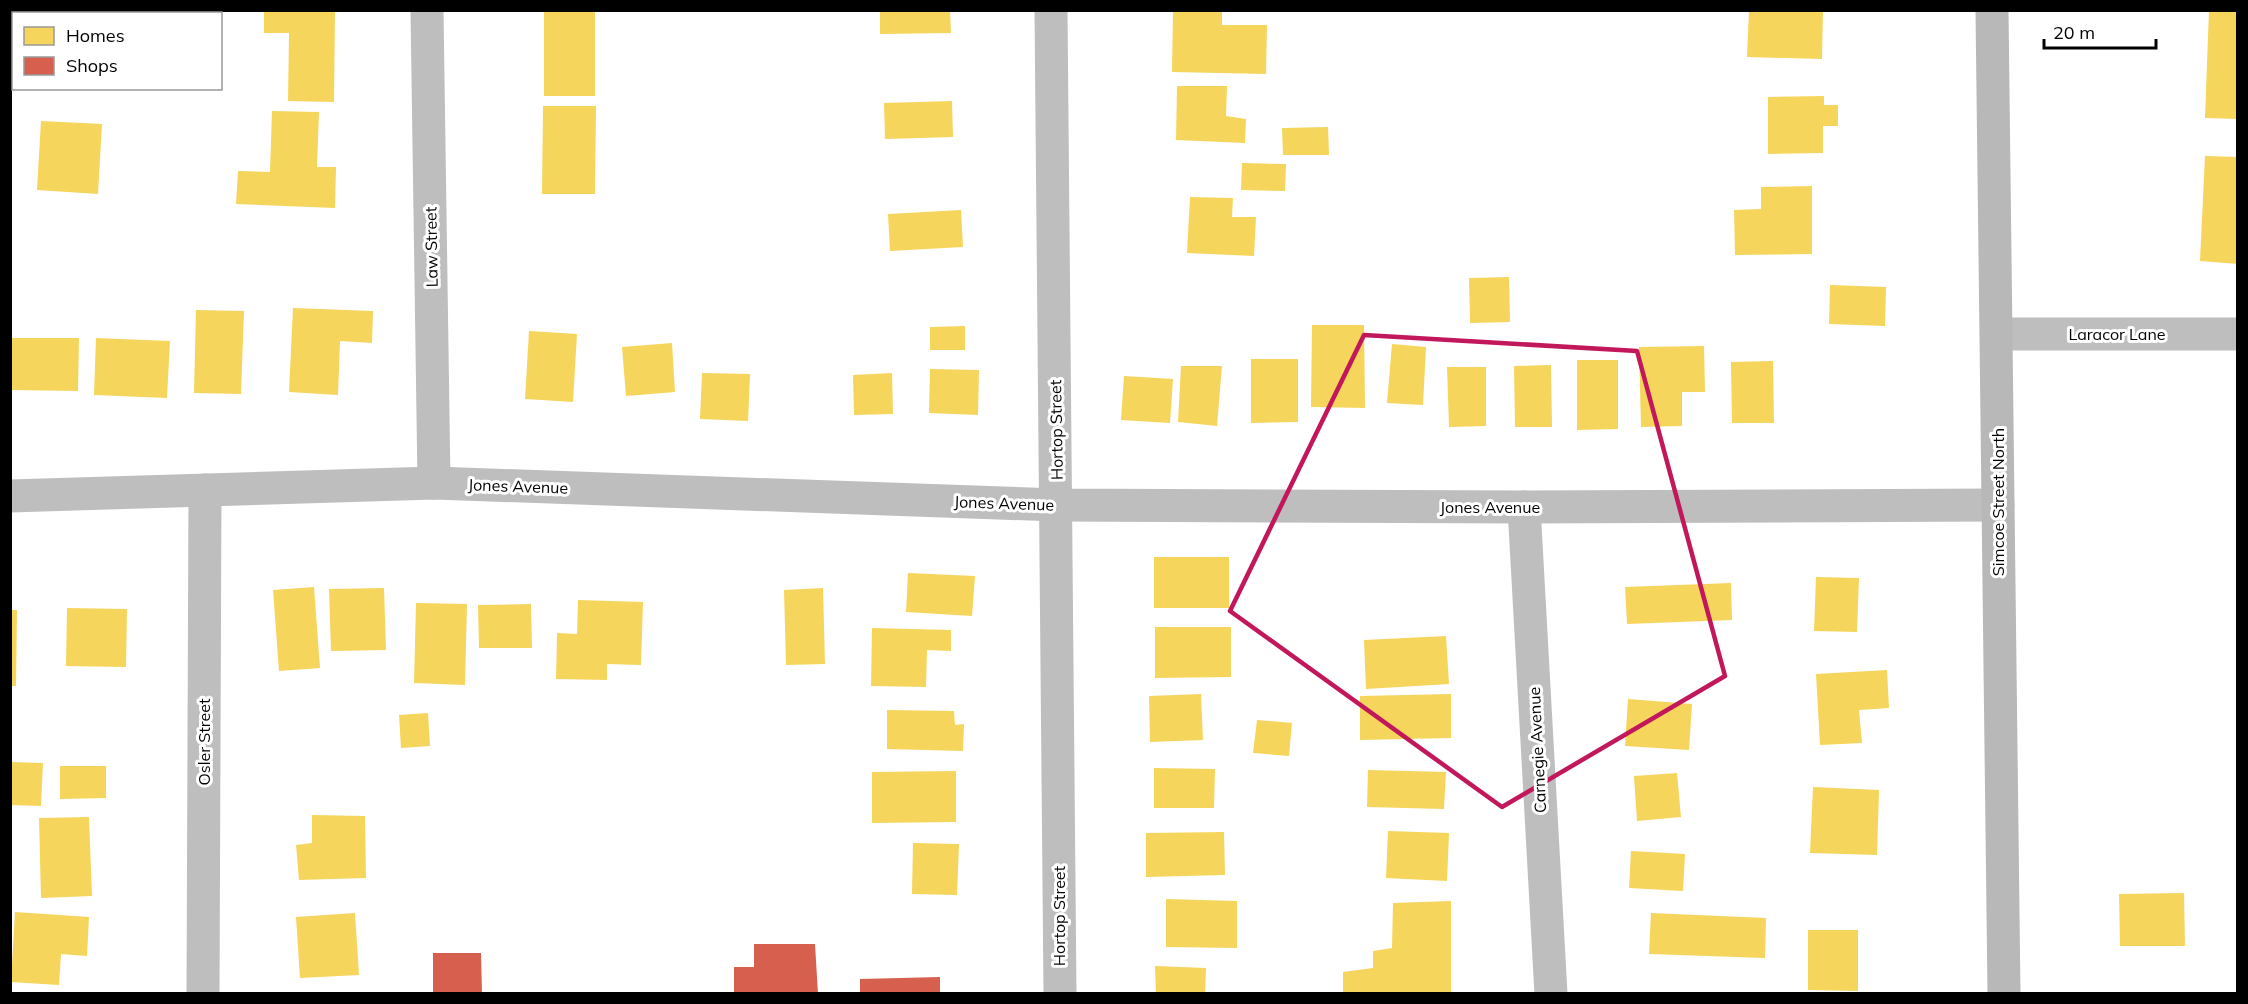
<svg xmlns="http://www.w3.org/2000/svg" width="2248" height="1004" font-family="Mulish,sans-serif">
	<style>
		.homes { fill: #f6d55c }
		.shops { fill: #d6604d }
		.lines { fill: none; stroke-linecap: round; stroke-linejoin: round }
		.minor { stroke: #bebebe; stroke-width: 33 }
		.secondary { stroke: #b8b8b8; stroke-width: 33 }
		.marked { fill: none; stroke: #c2185b; stroke-width: 4.5; stroke-linejoin: round }
		.labels { text-anchor: middle; stroke-width: 6; stroke-linejoin: round; paint-order: stroke }
		.street-label { font-size: 16px; fill: #000; stroke: #fff }
	</style>
	<rect width="100%" height="100%" fill="#fff"/>
	<g class="homes">
		<polygon points="264,10 335,10 334,102 288,101 289,33 264,33"/>
		<rect x="544" y="10" width="51" height="86"/>
		<polygon points="880,10 950,10 951,33 880,34"/>
		<polygon points="1173,10 1222,10 1222,25 1267,25 1266,74 1172,72"/>
		<polygon points="1749,10 1823,10 1822,59 1747,57"/>
		<polygon points="2209,10 2238,10 2238,119 2205,118"/>
		<polygon points="1177,86 1227,86 1226,116 1246,119 1245,143 1176,140"/>
		<polygon points="1824,96 1824,105 1838,105 1838,126 1823,126 1823,153 1768,154 1768,97"/>
		<polygon points="952,101 953,137 885,139 884,103"/>
		<polygon points="543,106 596,106 595,194 542,194"/>
		<polygon points="272,111 319,112 317,167 336,167 335,208 236,204 238,171 270,172"/>
		<polygon points="41,121 102,124 98,194 37,190"/>
		<polygon points="1328,127 1329,155 1283,155 1282,128"/>
		<polygon points="2205,156 2238,157 2238,264 2200,261"/>
		<polygon points="1242,163 1286,164 1285,191 1241,190"/>
		<polygon points="1812,186 1812,254 1735,255 1734,210 1761,209 1761,187"/>
		<polygon points="1190,197 1233,198 1232,217 1256,217 1254,256 1187,253"/>
		<polygon points="961,210 963,247 890,251 888,214"/>
		<polygon points="1509,277 1510,322 1470,323 1469,278"/>
		<polygon points="1830,285 1886,287 1885,326 1829,324"/>
		<polygon points="293,308 373,311 372,343 340,341 338,395 289,392"/>
		<polygon points="196,310 244,311 241,394 194,393"/>
		<polygon points="1312,325 1364,325 1365,408 1311,407"/>
		<polygon points="965,326 965,350 930,350 930,327"/>
		<polygon points="529,331 577,334 573,402 525,399"/>
		<polygon points="11,338 79,338 78,391 11,390"/>
		<polygon points="96,338 170,341 167,398 94,395"/>
		<polygon points="672,343 675,392 626,396 622,347"/>
		<polygon points="1392,344 1426,347 1423,405 1387,403"/>
		<polygon points="1704,346 1705,392 1682,392 1682,426 1641,427 1639,347"/>
		<polygon points="1251,359 1298,359 1298,422 1251,423"/>
		<polygon points="1577,360 1618,360 1618,429 1577,430"/>
		<polygon points="1773,361 1774,423 1732,423 1731,362"/>
		<polygon points="1551,365 1552,427 1515,427 1514,366"/>
		<polygon points="1181,366 1222,366 1217,426 1178,422"/>
		<polygon points="1447,367 1486,367 1486,426 1449,427"/>
		<polygon points="930,369 979,370 978,415 929,413"/>
		<polygon points="702,373 750,374 748,421 700,419"/>
		<polygon points="892,373 893,414 854,415 853,375"/>
		<polygon points="1124,376 1173,379 1170,423 1121,420"/>
		<rect x="1154" y="557" width="75" height="51"/>
		<polygon points="908,573 975,576 972,616 906,612"/>
		<polygon points="1816,577 1859,578 1857,632 1814,631"/>
		<polygon points="1731,583 1732,620 1627,624 1625,587"/>
		<polygon points="314,587 320,668 279,671 273,590"/>
		<polygon points="384,588 386,650 331,651 329,589"/>
		<polygon points="823,588 825,664 786,665 784,590"/>
		<polygon points="578,600 643,602 641,665 607,664 607,680 556,679 557,633 577,634"/>
		<polygon points="416,603 467,604 465,685 414,683"/>
		<polygon points="531,604 532,648 479,648 478,605"/>
		<polygon points="67,608 127,609 126,667 66,666"/>
		<polygon points="10,610 17,610 16,686 10,686"/>
		<polygon points="1155,627 1231,627 1231,677 1155,678"/>
		<polygon points="872,628 951,630 951,651 927,650 926,687 871,686"/>
		<polygon points="1446,636 1449,684 1366,689 1364,640"/>
		<polygon points="1887,670 1889,708 1859,710 1862,743 1820,745 1816,674"/>
		<polygon points="1201,694 1203,740 1150,742 1149,696"/>
		<polygon points="1451,694 1451,738 1360,740 1360,696"/>
		<polygon points="1628,699 1692,704 1689,750 1625,746"/>
		<polygon points="887,710 954,711 955,725 964,724 963,751 887,749"/>
		<polygon points="428,713 430,746 401,748 399,715"/>
		<polygon points="1257,720 1292,723 1289,756 1253,753"/>
		<polygon points="10,762 43,763 41,806 10,805"/>
		<polygon points="60,766 106,766 106,798 60,799"/>
		<polygon points="1154,768 1215,769 1214,808 1154,808"/>
		<polygon points="1368,770 1446,772 1444,809 1367,807"/>
		<polygon points="956,771 956,822 872,823 872,772"/>
		<polygon points="1677,773 1681,817 1637,821 1634,776"/>
		<polygon points="1813,787 1879,790 1877,855 1810,853"/>
		<polygon points="312,815 365,816 366,878 299,880 296,845 312,843"/>
		<polygon points="89,817 92,896 41,898 39,818"/>
		<polygon points="1388,831 1449,833 1447,881 1386,878"/>
		<polygon points="1224,832 1225,875 1146,877 1146,833"/>
		<polygon points="913,843 959,844 957,895 912,894"/>
		<polygon points="1631,851 1685,854 1683,891 1629,888"/>
		<polygon points="2184,893 2185,946 2120,946 2119,894"/>
		<polygon points="1166,899 1237,901 1237,948 1166,947"/>
		<polygon points="1451,901 1451,994 1343,994 1343,972 1373,968 1373,951 1392,948 1393,903"/>
		<polygon points="15,912 89,917 87,956 61,954 59,985 11,982"/>
		<polygon points="355,913 359,975 300,978 296,917"/>
		<polygon points="1651,913 1766,918 1765,958 1649,954"/>
		<polygon points="1808,930 1858,930 1858,991 1808,990"/>
		<polygon points="1155,966 1206,968 1205,994 1156,994"/>
	</g>
	<g class="shops">
		<polygon points="754,944 815,944 818,994 734,994 734,967 754,967"/>
		<polygon points="433,953 481,953 482,994 433,994"/>
		<polygon points="940,977 940,994 860,994 860,979"/>
	</g>
	<g class="lines">
		<g class="minor">
			<polyline points="427,10 434,483"/>
			<polyline points="1051,10 1060,994"/>
			<polyline points="1997,334 2238,334"/>
			<polyline points="10,496 434,483 1057,505 1524,507 1998,505"/>
			<polyline points="1524,507 1551,994"/>
			<polyline points="203,994 205,490"/>
		</g>
		<polyline class="secondary" points="1992,10 2004,994"/>
	</g>
	<path class="marked" d="M1364,335L1637,351L1725,676L1502,807L1230,611Z"/>
	<g class="labels">
		<g class="street-label">
			<text transform="translate(431 247) rotate(-91)" y="6">Law Street</text>
			<text x="2117" y="340">Laracor Lane</text>
			<text transform="translate(1056 430) rotate(-91)" y="6">Hortop Street</text>
			<text transform="translate(518 486) rotate(2)" y="6">Jones Avenue</text>
			<text transform="translate(1998 502) rotate(-90)" y="6">Simcoe Street North</text>
			<text transform="translate(1004 503) rotate(2)" y="6">Jones Avenue</text>
			<text x="1490" y="513">Jones Avenue</text>
			<text transform="translate(204 742) rotate(-90)" y="6">Osler Street</text>
			<text transform="translate(1537 750) rotate(-93)" y="6">Carnegie Avenue</text>
			<text transform="translate(1059 916) rotate(-90)" y="6">Hortop Street</text>
		</g>
	</g>
	<rect width="2248" height="1004" fill="none" stroke="#000000" stroke-width="24"/>
	<rect x="12" y="12" width="210" height="78" fill="#ffffff" stroke="#999999" stroke-width="1.5"/>
	<rect x="24" y="27" width="30" height="18" fill="#f6d55c" stroke="#999999" stroke-width="1.5"/>
	<text x="66" y="42" font-size="18" fill="#000000">Homes</text>
	<rect x="24" y="57" width="30" height="18" fill="#d6604d" stroke="#999999" stroke-width="1.5"/>
	<text x="66" y="72" font-size="18" fill="#000000">Shops</text>
	<path d="M2044 39v9h112v-9" fill="none" stroke="#000000" stroke-width="3"/>
	<text x="2053" y="39" font-size="18" fill="#000000" stroke="#ffffff" stroke-width="4.5" paint-order="stroke">20 m</text>
</svg>
